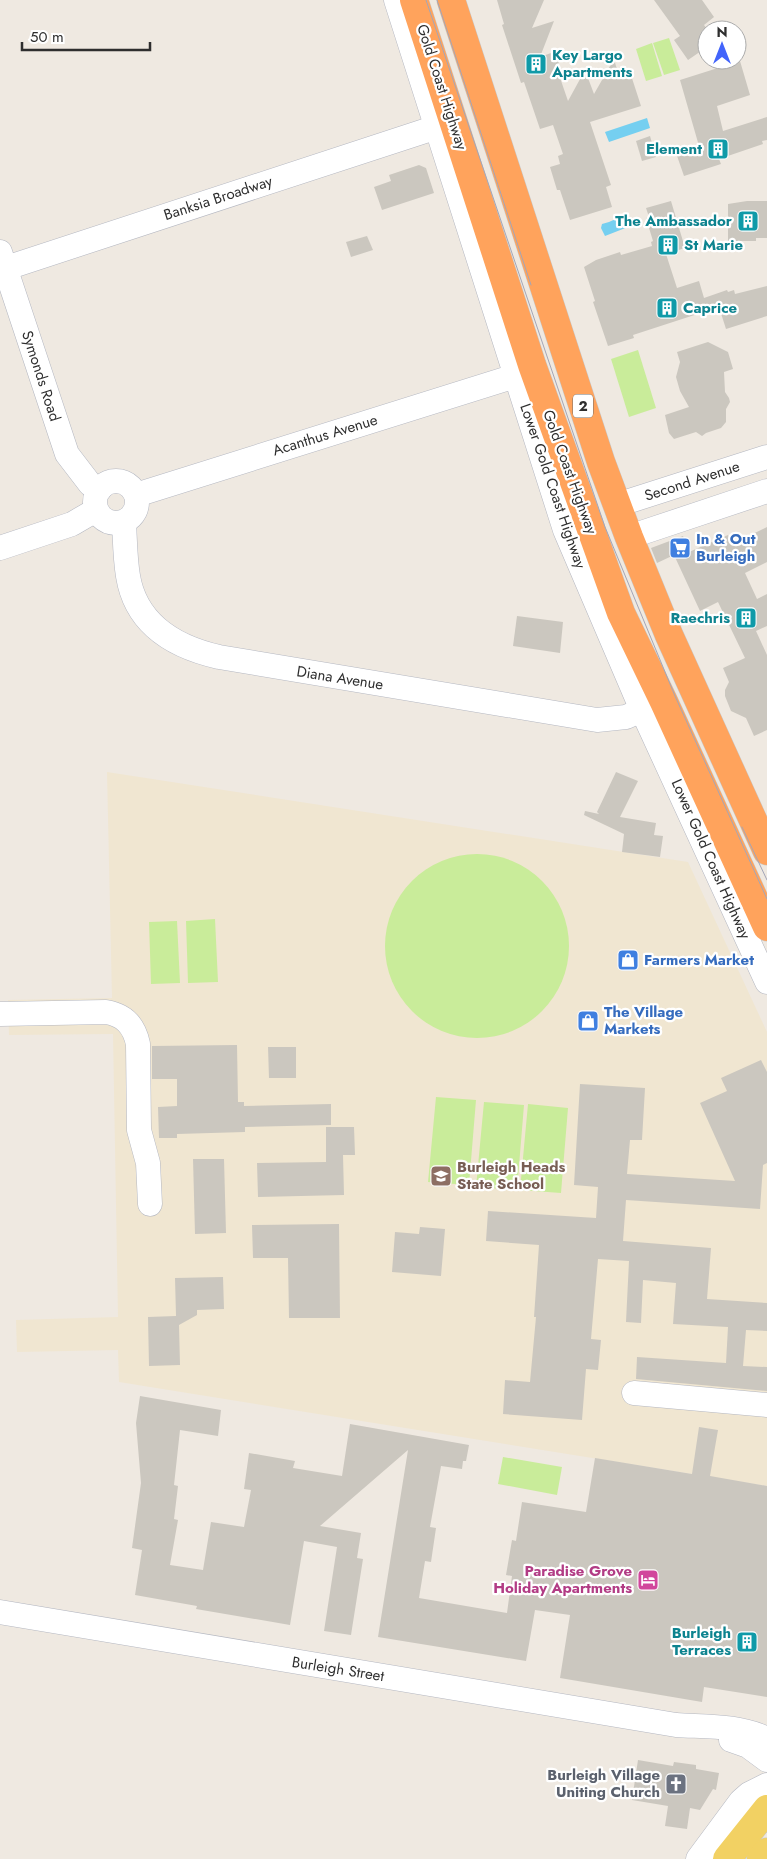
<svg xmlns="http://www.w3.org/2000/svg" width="767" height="1859" font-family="Jost,sans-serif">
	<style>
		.education { fill: #f0e6d1 }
		.pitch { fill: #c9ec9a }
		.water { fill: #75cff0 }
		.building { fill: #cbc7bf }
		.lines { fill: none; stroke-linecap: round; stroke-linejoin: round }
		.minor-casing { stroke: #b4b7c1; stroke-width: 25 }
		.major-casing { stroke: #c9c9c9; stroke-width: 29 }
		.highway-casing { stroke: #c9c9c9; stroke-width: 29 }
		.minor { stroke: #fff; stroke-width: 24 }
		.major { stroke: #f2d163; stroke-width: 28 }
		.highway { stroke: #ffa35c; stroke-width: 28 }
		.tram { stroke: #a3a6b8; stroke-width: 1 }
		.labels { text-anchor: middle; stroke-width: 4.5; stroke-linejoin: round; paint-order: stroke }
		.shield { fill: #fff; stroke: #6d6d6d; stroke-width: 1 }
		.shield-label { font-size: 14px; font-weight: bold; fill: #2e2e2e }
		.culture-label { font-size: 15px; font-weight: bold; fill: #0d838f; stroke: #fff; text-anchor: end }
		.street-label { font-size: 15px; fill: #2e2e2e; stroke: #fff }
		.shop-label { font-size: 15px; font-weight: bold; fill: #366cbe; stroke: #fff; text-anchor: start }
		.education-label { font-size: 15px; font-weight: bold; fill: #785e54; stroke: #fff; text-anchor: start }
		.hotel-label { font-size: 15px; font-weight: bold; fill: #b23c85; stroke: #fff; text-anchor: end }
		.worship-label { font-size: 15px; font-weight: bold; fill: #5b616d; stroke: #fff; text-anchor: end }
	</style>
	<rect width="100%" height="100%" fill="#efe9e1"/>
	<polygon class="education" points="107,772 688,862 767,1032 767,1486 119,1382 118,1350 17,1352 16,1320 118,1317 113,1034 9,1035 8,1000 112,998"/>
	<g class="pitch">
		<polygon points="669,38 680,70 664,75 653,43"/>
		<polygon points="652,43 662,76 646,81 636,49"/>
		<polygon points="638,350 656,408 629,417 611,359"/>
		<circle cx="477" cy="946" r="92"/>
		<polygon points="215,919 218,982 188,983 186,921"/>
		<polygon points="177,921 180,983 151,984 149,922"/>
		<polygon points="436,1097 476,1100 469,1185 428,1182"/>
		<polygon points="484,1102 524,1105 517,1190 476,1187"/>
		<polygon points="528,1104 568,1108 561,1193 520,1190"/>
		<polygon points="503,1457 562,1467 557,1495 498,1484"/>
	</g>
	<g class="water">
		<polygon points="647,118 650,128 609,142 605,132"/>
		<polygon points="620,217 622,217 628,227 605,236 601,228 602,224 609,222"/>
	</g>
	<g class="building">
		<polygon points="497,0 544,0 532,28 554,21 540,57 562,49 557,69 568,101 585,70 594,94 614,59 618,73 629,69 641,106 590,122 611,185 606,187 612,207 570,220 560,190 557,190 550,167 560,164 558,156 563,154 553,125 540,129 524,82 521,83 502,25 504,24"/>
		<polygon points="654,0 702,0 714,17 704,25 707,29 707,47 688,60 674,40 680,36"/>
		<polygon points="740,61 750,95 717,106 723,131 767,117 767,140 762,141 763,144 719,159 721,164 684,176 676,153 699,146 680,80"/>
		<polygon points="650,136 656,157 642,161 636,141"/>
		<polygon points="419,165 426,168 434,193 382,210 374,187 391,181 389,175"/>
		<polygon points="671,201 685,248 666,254 677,288 699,281 704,298 727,290 728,292 734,290 735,294 767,286 767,316 726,329 719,307 633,335 634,338 608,346 593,302 595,301 584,267 596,260 620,252 621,255 652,246 651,242 653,241 646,218 649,217 646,208"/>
		<polygon points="747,201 767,201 767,238 756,238 756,241 728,241 728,204"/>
		<polygon points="367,236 373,250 351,257 346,242"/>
		<polygon points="708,342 728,352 733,369 724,372 725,392 729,398 730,402 726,409 726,422 721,428 706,433 702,436 696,432 674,439 669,433 665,415 689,407 680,391 676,377 680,362 677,352"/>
		<polygon points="767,527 767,562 745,573 757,599 767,594 767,626 756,631 767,655 767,730 754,736 746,718 731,711 725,696 725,690 729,682 723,668 745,658 718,602 700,611 674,555 657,563 651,548 683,536 689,552 728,535 732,544"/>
		<polygon points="517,616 563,622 560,653 513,646"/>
		<polygon points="616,772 638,781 620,817 656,823 654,835 663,836 660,857 622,852 624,834 584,815 585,811 599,814 597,812"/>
		<polygon points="237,1045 238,1102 244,1102 244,1106 331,1104 331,1125 245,1127 245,1132 177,1134 177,1138 159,1138 158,1107 177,1106 177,1079 152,1079 152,1046"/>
		<polygon points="268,1047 296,1047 296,1078 269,1078"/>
		<polygon points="761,1060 767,1072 767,1163 763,1165 760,1209 626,1200 623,1241 711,1248 707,1299 767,1303 767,1331 746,1330 743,1366 767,1367 767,1391 636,1379 637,1357 726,1363 728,1327 673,1324 676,1283 643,1280 641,1323 626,1322 629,1261 598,1259 591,1339 601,1340 598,1370 586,1369 582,1420 503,1414 505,1380 530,1382 536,1317 534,1317 539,1245 486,1241 488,1211 596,1218 598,1187 574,1185 580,1084 645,1088 642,1140 630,1140 627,1174 735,1181 700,1103 727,1091 721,1078"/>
		<polygon points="326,1127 354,1127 355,1155 343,1155 344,1195 258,1197 257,1163 326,1162"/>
		<polygon points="193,1159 224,1159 226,1233 195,1234"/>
		<polygon points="339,1224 340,1318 289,1318 288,1258 253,1258 252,1225"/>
		<polygon points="420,1227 445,1229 441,1276 392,1272 395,1232 419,1234"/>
		<polygon points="223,1277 224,1309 197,1310 197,1315 179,1325 180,1365 149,1366 148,1317 176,1316 175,1278"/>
		<polygon points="140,1396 221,1410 218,1436 180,1430 174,1485 178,1486 174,1519 178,1520 170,1565 203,1570 211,1522 244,1527 251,1490 244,1489 249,1453 295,1461 293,1468 342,1476 350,1424 469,1445 466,1461 463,1461 462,1469 441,1466 430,1527 436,1528 431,1562 425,1561 419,1598 507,1613 512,1576 506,1575 512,1540 516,1541 522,1502 586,1512 595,1458 692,1474 699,1427 718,1430 710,1476 767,1486 767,1697 704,1687 702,1702 560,1678 570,1615 535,1610 526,1661 378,1637 408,1450 320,1526 361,1533 357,1558 363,1559 351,1635 324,1631 337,1547 304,1541 290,1625 196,1609 197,1606 135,1595 142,1550 132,1548 141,1483 136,1423"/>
		<polygon points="638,1760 673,1766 674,1762 696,1765 696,1769 719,1773 716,1790 713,1789 700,1810 690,1808 687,1829 665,1826 668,1806 632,1800"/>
	</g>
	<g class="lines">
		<g class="minor-casing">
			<g id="minor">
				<polyline points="396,0 565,530 642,710 767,982"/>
				<polyline points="0,252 67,454 90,484 100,489"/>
				<polyline points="0,270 437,127"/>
				<circle cx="116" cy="502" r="21"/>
				<polyline points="136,495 515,376"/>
				<polyline points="617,505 767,457"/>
				<path d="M124,522C125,540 125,558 128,576C136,625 175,647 219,657L597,720L626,717L642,710"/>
				<polyline points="629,537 767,491"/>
				<polyline points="0,548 72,524 96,510"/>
				<path d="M0,1014L106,1012C124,1015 134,1025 138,1044L139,1130L148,1163L150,1204"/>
				<polyline points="634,1393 767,1405"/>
				<path d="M0,1612L676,1725C707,1727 739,1725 767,1739"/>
				<polyline points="731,1740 748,1746 767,1760"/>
				<polyline points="698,1859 741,1801 749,1794 767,1785"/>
			</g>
		</g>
		<g class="major-casing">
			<g id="major">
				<polyline points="727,1859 767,1809"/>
				<polyline points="761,1859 767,1852"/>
			</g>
		</g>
		<g class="highway-casing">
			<g id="highway">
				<polyline points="414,0 532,365 621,613 664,702 767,927"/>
				<polyline points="451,0 601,462 629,537 669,635 767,851"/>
			</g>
		</g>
		<use href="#minor" class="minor"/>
		<use href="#major" class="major"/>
		<use href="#highway" class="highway"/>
		<g class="tram">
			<polyline points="426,0 605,527 675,696 767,899"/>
			<polyline points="437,0 531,285"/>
			<polyline points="742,827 767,880"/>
		</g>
	</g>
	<defs>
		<g id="building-square" transform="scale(1.125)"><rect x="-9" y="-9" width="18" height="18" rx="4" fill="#0f9aa8" stroke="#fff"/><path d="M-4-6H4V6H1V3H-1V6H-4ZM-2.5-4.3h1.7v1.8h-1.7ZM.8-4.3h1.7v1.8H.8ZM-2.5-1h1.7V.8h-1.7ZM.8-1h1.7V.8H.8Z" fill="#fff"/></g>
		<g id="supermarket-square" transform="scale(1.125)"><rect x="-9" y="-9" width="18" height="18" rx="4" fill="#3f7fe0" stroke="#fff"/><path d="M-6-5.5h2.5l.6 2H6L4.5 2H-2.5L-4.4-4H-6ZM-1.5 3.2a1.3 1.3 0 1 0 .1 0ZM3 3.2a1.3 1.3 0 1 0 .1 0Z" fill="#fff"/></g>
		<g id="shop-square" transform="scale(1.125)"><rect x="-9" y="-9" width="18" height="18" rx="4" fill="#3f7fe0" stroke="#fff"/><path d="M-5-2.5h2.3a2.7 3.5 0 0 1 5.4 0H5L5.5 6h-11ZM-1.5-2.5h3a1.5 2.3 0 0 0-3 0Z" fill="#fff"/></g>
		<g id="school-square" transform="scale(1.125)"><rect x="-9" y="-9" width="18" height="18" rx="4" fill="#8d6e63" stroke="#fff"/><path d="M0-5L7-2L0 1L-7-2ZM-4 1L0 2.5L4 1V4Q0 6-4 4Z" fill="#fff"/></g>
		<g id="hotel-square" transform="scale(1.125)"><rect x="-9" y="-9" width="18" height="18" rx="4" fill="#d1479c" stroke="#fff"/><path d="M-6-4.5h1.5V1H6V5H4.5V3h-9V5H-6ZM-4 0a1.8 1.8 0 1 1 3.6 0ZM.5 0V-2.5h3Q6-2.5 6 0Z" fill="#fff"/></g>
		<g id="church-square" transform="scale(1.125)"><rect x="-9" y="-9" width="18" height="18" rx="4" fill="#6b7280" stroke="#fff"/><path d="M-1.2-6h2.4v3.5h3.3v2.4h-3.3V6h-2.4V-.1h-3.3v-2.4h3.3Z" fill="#fff"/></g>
	</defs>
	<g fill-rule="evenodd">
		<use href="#building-square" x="536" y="64"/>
		<use href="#building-square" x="718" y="149"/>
		<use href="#building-square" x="748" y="221"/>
		<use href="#building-square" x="668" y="245"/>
		<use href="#building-square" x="667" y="308"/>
		<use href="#supermarket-square" x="680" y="548"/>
		<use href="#building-square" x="746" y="618"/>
		<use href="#shop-square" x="628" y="960"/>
		<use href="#shop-square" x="588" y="1021"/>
		<use href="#school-square" x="441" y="1176"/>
		<use href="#hotel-square" x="648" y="1580"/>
		<use href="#building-square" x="747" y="1642"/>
		<use href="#church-square" x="676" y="1784"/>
	</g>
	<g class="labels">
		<rect class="shield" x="573" y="394.5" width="20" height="23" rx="4"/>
		<g class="shield-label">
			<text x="583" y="411">2</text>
		</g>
		<g class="culture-label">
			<text x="552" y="60" text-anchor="start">Key Largo<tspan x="552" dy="17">Apartments</tspan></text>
			<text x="702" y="154">Element</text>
			<text x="732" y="226">The Ambassador</text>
			<text x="684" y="250" text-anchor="start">St Marie</text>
			<text x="683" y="313" text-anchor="start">Caprice</text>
			<text x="730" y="623">Raechris</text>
			<text x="731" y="1638">Burleigh<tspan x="731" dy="17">Terraces</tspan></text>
		</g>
		<g class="street-label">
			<text transform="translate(442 87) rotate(72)" y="5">Gold Coast Highway</text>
			<text transform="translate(218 198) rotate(-18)" y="5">Banksia Broadway</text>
			<text transform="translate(41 376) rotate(72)" y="5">Symonds Road</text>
			<text transform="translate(325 435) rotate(-17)" y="5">Acanthus Avenue</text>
			<text transform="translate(570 472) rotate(70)" y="5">Gold Coast Highway</text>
			<text transform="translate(692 481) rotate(-18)" y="5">Second Avenue</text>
			<text transform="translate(553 486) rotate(71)" y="5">Lower Gold Coast Highway</text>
			<text transform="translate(340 678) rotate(9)" y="5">Diana Avenue</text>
			<text transform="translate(711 859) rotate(66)" y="5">Lower Gold Coast Highway</text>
			<text transform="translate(338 1669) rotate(9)" y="5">Burleigh Street</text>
		</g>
		<g class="shop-label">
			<text x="696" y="544">In &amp; Out<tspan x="696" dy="17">Burleigh</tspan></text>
			<text x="644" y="965">Farmers Market</text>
			<text x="604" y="1017">The Village<tspan x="604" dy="17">Markets</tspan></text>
		</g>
		<g class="education-label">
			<text x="457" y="1172">Burleigh Heads<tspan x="457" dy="17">State School</tspan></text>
		</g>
		<g class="hotel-label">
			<text x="632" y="1576">Paradise Grove<tspan x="632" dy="17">Holiday Apartments</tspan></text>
		</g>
		<g class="worship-label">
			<text x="660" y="1780">Burleigh Village<tspan x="660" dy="17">Uniting Church</tspan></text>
		</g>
	</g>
	<g transform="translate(722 45)"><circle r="24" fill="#ffffff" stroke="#ababab"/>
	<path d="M0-4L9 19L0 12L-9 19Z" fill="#4264fb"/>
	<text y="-8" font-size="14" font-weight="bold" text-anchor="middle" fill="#2e2e2e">N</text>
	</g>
	<path d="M22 42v8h128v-8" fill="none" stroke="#2e2e2e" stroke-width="2.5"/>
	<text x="30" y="42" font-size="15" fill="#2e2e2e" stroke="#ffffff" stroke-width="4" paint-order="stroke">50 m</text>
</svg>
